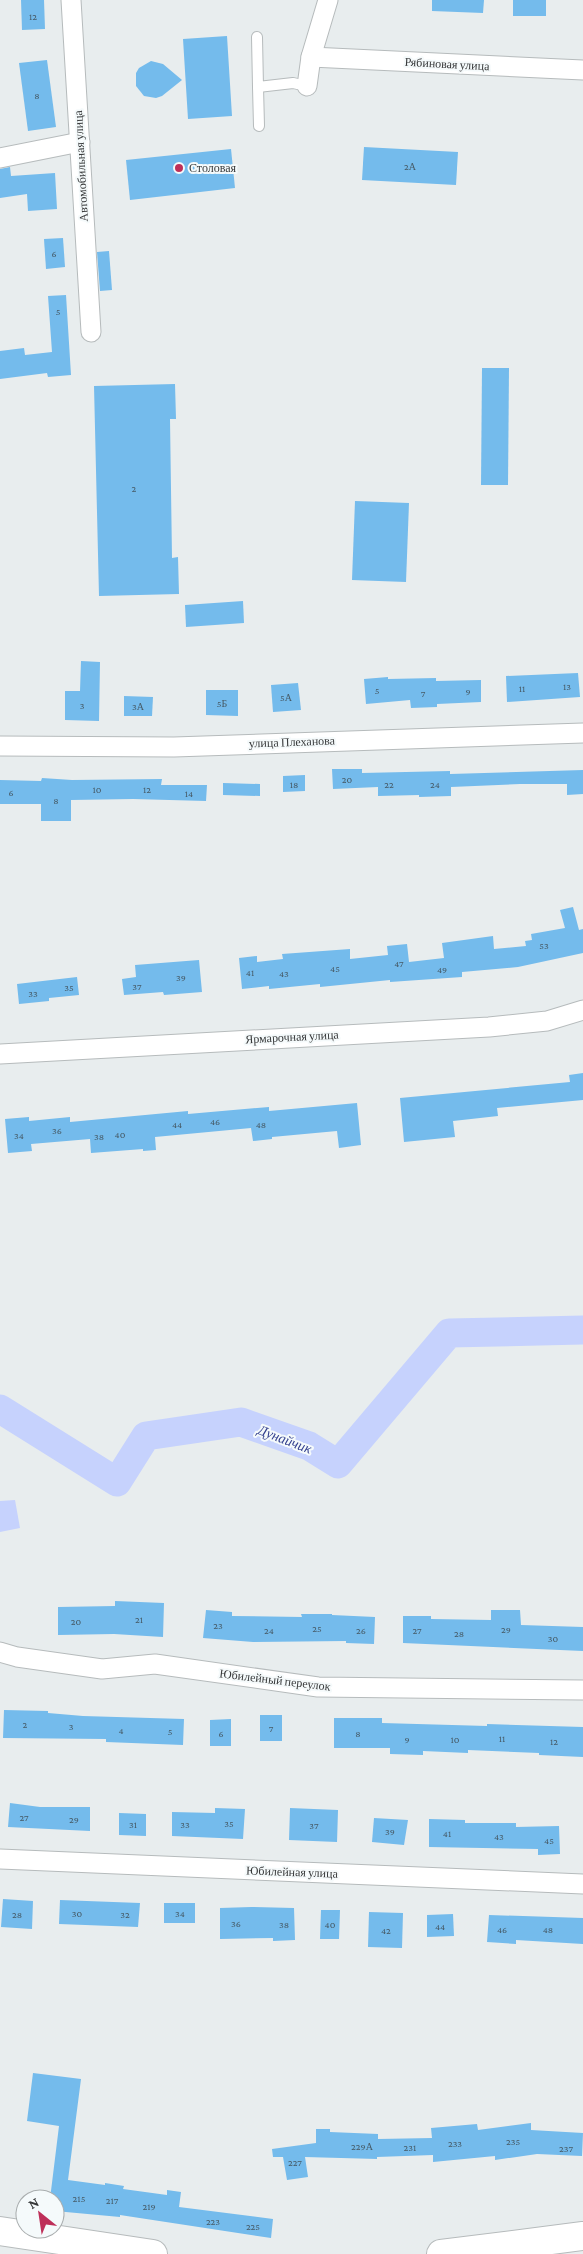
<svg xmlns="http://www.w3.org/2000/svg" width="583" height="2254" font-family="'Crimson Pro',serif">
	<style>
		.water { fill: #c6d2fd }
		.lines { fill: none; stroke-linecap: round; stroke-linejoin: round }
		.river { stroke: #c6d2fd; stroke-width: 29 }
		.building { fill: #74bbec }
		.service-casing { stroke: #b6bbbc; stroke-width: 12 }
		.minor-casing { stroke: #b6bbbc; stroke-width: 21 }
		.primary-casing { stroke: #b6bbbc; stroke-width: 30 }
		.service { stroke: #fff; stroke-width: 10 }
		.minor { stroke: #fff; stroke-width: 19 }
		.primary { stroke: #fff; stroke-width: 28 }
		.poi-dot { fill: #be2f59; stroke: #f5fafb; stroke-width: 2 }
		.labels { text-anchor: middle; stroke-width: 4; stroke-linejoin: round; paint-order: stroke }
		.number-label { font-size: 10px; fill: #465a66 }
		.street-label { font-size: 12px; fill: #37393a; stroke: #f5fafb }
		.poi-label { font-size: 12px; fill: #37393a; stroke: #f5fafb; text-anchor: start }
		.water-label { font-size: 14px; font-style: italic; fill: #323f8e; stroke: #f5fafb }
	</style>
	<rect width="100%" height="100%" fill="#e8edee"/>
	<polygon class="water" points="15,1500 20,1528 0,1532 0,1501"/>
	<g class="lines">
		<polyline class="river" points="0,1409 117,1482 146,1436 241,1422 309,1446 338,1464 449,1333 583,1330"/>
	</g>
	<g class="building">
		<polygon points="21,0 44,0 45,29 22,30"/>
		<polygon points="432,0 484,0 483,13 432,11"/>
		<rect x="513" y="0" width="33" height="16"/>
		<polygon points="227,36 232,116 188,119 183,39"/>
		<polygon points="47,60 56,127 28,131 19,63"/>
		<polygon points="151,61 163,64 182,80 162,96 156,98 144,96 136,86 136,73 139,68"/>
		<polygon points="364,147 458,152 456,185 362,180"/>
		<polygon points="231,149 235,188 130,200 126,160"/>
		<polygon points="10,167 11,176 55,173 57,209 28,211 27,194 0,198 0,169"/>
		<polygon points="63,238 65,267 46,269 44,239"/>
		<polygon points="109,251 112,290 100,291 97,252"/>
		<polygon points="66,295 71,375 48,377 47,373 0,379 0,351 24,348 25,355 52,352 48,296"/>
		<polygon points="482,368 509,368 508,485 481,485"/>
		<polygon points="175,384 176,419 170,419 172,558 178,557 179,594 99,596 94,386"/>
		<polygon points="355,501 409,503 406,582 352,580"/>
		<polygon points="243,601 244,623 186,627 185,605"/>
		<polygon points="81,661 100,662 99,721 65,720 65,691 80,691"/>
		<polygon points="578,673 580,697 507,702 506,676"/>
		<polygon points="388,677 388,679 436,678 436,681 481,680 481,702 437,704 437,707 411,708 410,700 366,704 364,679"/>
		<polygon points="298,683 301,710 273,712 271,685"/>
		<polygon points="206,690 238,690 238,716 206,715"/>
		<polygon points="124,696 153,697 152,716 124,716"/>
		<polygon points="332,769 362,769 362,773 450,771 450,774 583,770 583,794 567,795 567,784 520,784 451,787 451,796 419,797 419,795 378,796 378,787 333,789"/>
		<polygon points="305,775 305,791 283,792 283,776"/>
		<polygon points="42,778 72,780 162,779 161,785 207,785 206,801 133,799 71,800 71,821 41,821 41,804 0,804 0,780 41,781"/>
		<polygon points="223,783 260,784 260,796 223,795"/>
		<polygon points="573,907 579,930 583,929 583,953 518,967 462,972 462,977 390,982 390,980 320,987 320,984 269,989 269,986 242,989 239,958 257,956 257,962 283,959 282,954 350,949 350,959 388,955 387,946 407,944 409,962 444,958 442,943 493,936 494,949 526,946 525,941 532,940 531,934 565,928 560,910"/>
		<polygon points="199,960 202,992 164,995 163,992 124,995 122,979 136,977 135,965"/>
		<polygon points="77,977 79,995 49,998 49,1001 19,1004 17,984"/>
		<polygon points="583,1073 583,1100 497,1108 498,1116 453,1121 455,1137 404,1142 400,1098 570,1082 569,1075"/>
		<polygon points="357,1103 361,1145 339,1148 337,1131 272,1137 272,1139 253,1141 251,1128 155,1137 156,1150 143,1151 143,1149 91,1153 90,1139 31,1144 32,1151 8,1153 5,1119 29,1117 29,1121 70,1117 70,1122 188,1111 188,1114 269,1107 269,1111"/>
		<polygon points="115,1601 164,1603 163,1637 114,1634 58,1635 58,1607 115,1606"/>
		<polygon points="206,1610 232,1612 232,1616 302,1617 301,1614 332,1614 332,1615 375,1617 374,1644 346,1643 346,1641 253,1642 203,1638"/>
		<polygon points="491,1610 520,1610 521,1625 583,1627 583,1651 403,1643 403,1616 431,1616 431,1619 491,1620"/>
		<polygon points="4,1710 48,1711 48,1713 83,1716 184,1719 183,1745 106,1742 106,1739 3,1738"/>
		<rect x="260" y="1715" width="22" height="26"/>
		<polygon points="334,1718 382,1718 382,1723 487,1726 487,1724 583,1727 583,1757 539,1755 539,1753 468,1750 468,1753 423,1751 423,1755 390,1754 390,1748 334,1748"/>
		<polygon points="231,1719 231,1746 210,1746 210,1720"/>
		<polygon points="10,1803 40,1807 90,1807 90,1831 8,1827"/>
		<polygon points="215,1808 245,1809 243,1839 172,1836 172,1812 215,1813"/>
		<polygon points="290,1808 338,1810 337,1842 289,1840"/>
		<polygon points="119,1813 146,1814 146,1836 119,1835"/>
		<polygon points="374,1818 408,1820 404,1845 372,1842"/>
		<polygon points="429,1819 465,1820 465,1823 516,1823 516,1827 559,1826 560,1854 538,1855 538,1849 429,1847"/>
		<polygon points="3,1899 33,1901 32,1929 1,1927"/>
		<polygon points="60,1900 140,1903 138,1927 59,1924"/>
		<rect x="164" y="1903" width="31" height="20"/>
		<polygon points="251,1907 294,1908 295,1940 273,1941 273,1938 220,1939 220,1908"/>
		<polygon points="321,1910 340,1910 339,1939 320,1939"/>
		<polygon points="369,1912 403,1913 402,1948 368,1947"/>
		<polygon points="453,1914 454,1936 427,1937 427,1915"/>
		<polygon points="489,1915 583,1918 583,1944 516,1940 516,1944 487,1942"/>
		<polygon points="33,2073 81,2079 68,2180 105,2185 105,2183 124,2186 123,2189 167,2195 167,2190 181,2192 179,2207 273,2219 271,2238 120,2215 120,2217 55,2211 55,2199 50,2199 59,2126 27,2121"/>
		<polygon points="531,2123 531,2130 583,2133 582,2156 537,2154 495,2160 495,2156 433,2162 433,2155 377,2157 377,2159 305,2157 308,2177 287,2180 283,2157 273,2157 272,2149 316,2143 316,2129 330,2129 330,2132 378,2134 378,2139 432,2138 431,2128 477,2124 478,2130"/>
	</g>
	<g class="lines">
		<g class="service-casing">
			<g id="service">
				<polyline points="257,37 258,87 293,83 307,86"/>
				<polyline points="258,87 259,126"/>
			</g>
		</g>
		<g class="minor-casing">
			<g id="minor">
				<polyline points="71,0 91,332"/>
				<polyline points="311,57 583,70"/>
				<polyline points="307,86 311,57 328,0"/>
				<polyline points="0,158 80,142"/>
				<polyline points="0,746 174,747 583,733"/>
				<polyline points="0,1054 489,1027 547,1021 583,1010"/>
				<polyline points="0,1652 17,1657 102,1669 155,1664 318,1687 583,1690"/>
				<polyline points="0,1859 583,1884"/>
			</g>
		</g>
		<g class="primary-casing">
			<g id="primary">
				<polyline points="0,2231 153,2254"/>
				<polyline points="441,2254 583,2236"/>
			</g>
		</g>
		<use href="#service" class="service"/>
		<use href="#minor" class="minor"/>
		<use href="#primary" class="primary"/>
	</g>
	<circle class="poi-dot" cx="179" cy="168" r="5"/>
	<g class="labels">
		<g class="number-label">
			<text x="33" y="20">12</text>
			<text x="37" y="99">8</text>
			<text x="410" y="170">2А</text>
			<text x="54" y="257">6</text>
			<text x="58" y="315">5</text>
			<text x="134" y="492">2</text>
			<text x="567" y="690">13</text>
			<text x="522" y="692">11</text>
			<text x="377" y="694">5</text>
			<text x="468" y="695">9</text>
			<text x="423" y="697">7</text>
			<text x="286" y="701">5А</text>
			<text x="222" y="707">5Б</text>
			<text x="82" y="709">3</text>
			<text x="138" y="710">3А</text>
			<text x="347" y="783">20</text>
			<text x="294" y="788">18</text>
			<text x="389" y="788">22</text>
			<text x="435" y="788">24</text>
			<text x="97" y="793">10</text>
			<text x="147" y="793">12</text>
			<text x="11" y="796">6</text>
			<text x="189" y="797">14</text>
			<text x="56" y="804">8</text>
			<text x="544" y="949">53</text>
			<text x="399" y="967">47</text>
			<text x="335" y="972">45</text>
			<text x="442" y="973">49</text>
			<text x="250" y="976">41</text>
			<text x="284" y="977">43</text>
			<text x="181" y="981">39</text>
			<text x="137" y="990">37</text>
			<text x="69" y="991">35</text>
			<text x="33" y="997">33</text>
			<text x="215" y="1125">46</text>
			<text x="177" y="1128">44</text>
			<text x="261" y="1128">48</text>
			<text x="57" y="1134">36</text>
			<text x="120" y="1138">40</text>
			<text x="19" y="1139">34</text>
			<text x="99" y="1140">38</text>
			<text x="139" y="1623">21</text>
			<text x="76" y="1625">20</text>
			<text x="218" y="1629">23</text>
			<text x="317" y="1632">25</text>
			<text x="506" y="1633">29</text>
			<text x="269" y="1634">24</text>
			<text x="361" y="1634">26</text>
			<text x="417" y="1634">27</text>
			<text x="459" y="1637">28</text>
			<text x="553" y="1642">30</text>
			<text x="25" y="1728">2</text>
			<text x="71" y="1730">3</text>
			<text x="271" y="1732">7</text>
			<text x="121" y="1734">4</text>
			<text x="170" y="1735">5</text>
			<text x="221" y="1737">6</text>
			<text x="358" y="1737">8</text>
			<text x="502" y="1742">11</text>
			<text x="407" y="1743">9</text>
			<text x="455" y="1743">10</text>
			<text x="554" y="1745">12</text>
			<text x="24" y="1821">27</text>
			<text x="74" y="1823">29</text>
			<text x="229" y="1827">35</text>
			<text x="133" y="1828">31</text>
			<text x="185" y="1828">33</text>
			<text x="314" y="1829">37</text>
			<text x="390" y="1835">39</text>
			<text x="447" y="1837">41</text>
			<text x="499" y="1840">43</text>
			<text x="549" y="1844">45</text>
			<text x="77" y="1917">30</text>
			<text x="180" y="1917">34</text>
			<text x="17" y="1918">28</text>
			<text x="125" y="1918">32</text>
			<text x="236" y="1927">36</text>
			<text x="284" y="1928">38</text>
			<text x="330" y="1928">40</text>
			<text x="440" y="1930">44</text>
			<text x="502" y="1933">46</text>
			<text x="548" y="1933">48</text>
			<text x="386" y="1934">42</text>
			<text x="513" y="2145">235</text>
			<text x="455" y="2147">233</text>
			<text x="362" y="2150">229А</text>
			<text x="410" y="2151">231</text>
			<text x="566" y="2152">237</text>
			<text x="295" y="2166">227</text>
			<text x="79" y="2202">215</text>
			<text x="112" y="2204">217</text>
			<text x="149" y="2210">219</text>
			<text x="213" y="2225">223</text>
			<text x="253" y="2230">225</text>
		</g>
		<g class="street-label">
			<text transform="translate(447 64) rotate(3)" y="4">Рябиновая улица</text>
			<text transform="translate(81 166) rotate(-93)" y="4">Автомобильная улица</text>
			<text transform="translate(292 742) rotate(-2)" y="4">улица Плеханова</text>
			<text transform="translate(292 1037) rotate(-3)" y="4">Ярмарочная улица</text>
			<text transform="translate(275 1680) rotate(7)" y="4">Юбилейный переулок</text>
			<text transform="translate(292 1872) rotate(2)" y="4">Юбилейная улица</text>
		</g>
		<g class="poi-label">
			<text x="189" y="172">Столовая</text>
		</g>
		<g class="water-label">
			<text transform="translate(285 1439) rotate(21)" y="5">Дунайчик</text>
		</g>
	</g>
	<g transform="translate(40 2214) rotate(330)"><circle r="24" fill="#f5fafb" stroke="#a9adae"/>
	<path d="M0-4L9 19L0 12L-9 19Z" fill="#be2f59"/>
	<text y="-8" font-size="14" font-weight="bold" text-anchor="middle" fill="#37393a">N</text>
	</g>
</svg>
